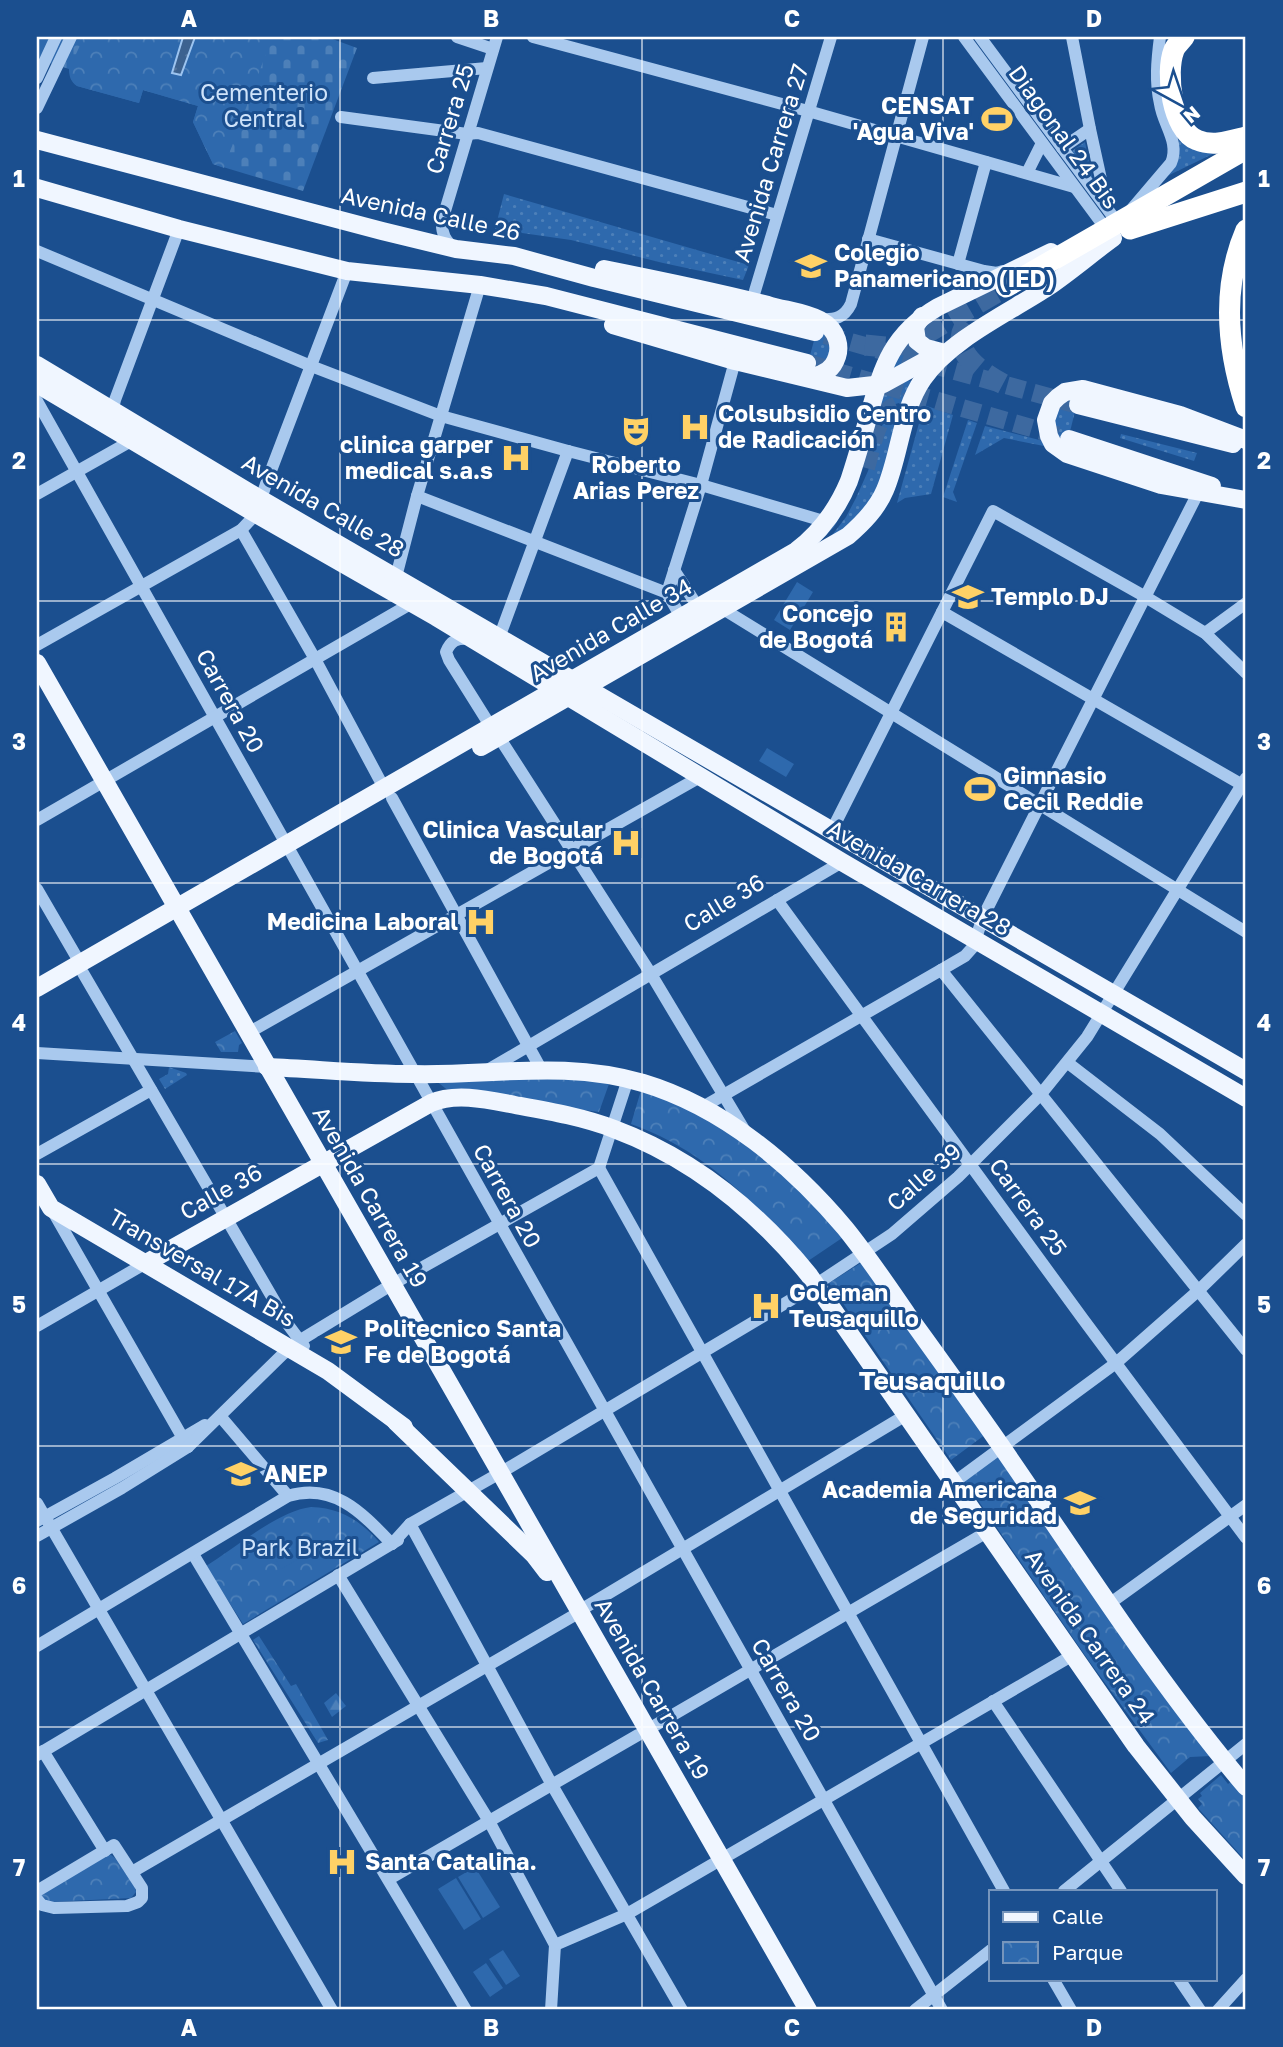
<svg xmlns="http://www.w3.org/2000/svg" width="1283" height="2047" font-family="'Golos Text',sans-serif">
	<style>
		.grass { fill: url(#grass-dots) }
		.forest { fill: url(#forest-firs) }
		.cemetery { fill: url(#cemetery-stones) }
		.park { fill: url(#park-crowns) }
		.pitch { fill: #2e69ad }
		.water { fill: url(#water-ripples); stroke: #9cc4f0; stroke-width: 2 }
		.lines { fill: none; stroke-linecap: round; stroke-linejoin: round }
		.major-tunnel { stroke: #3d69a0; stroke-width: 18; stroke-dasharray: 18 9; stroke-linecap: butt }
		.highway-tunnel { stroke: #3d69a0; stroke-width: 21; stroke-dasharray: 21 10; stroke-linecap: butt }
		.minor { stroke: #a9c9ee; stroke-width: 12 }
		.major { stroke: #f0f6ff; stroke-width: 18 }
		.highway { stroke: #fff; stroke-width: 21 }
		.grid { fill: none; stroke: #fff; stroke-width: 2; stroke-opacity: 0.55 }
		.labels { text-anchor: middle; stroke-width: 6; stroke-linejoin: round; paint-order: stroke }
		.park-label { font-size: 23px; fill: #cfe3fa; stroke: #1b4f8f }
		.poi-label { font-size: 23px; font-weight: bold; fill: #fff; stroke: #1b4f8f; text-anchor: start }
		.street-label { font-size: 23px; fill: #fff; stroke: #1b4f8f }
		.quarter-label { font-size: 26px; font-weight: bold; fill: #fff; stroke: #1b4f8f }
		.neatline { fill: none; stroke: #fff; stroke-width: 2.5 }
		.grid-label { font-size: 23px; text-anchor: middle; font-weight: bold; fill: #fff }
	</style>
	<defs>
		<pattern id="grass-dots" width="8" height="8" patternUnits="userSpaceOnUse" patternTransform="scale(1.75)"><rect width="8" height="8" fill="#2e69ad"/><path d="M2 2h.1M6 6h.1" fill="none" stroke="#4d80b9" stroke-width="1.8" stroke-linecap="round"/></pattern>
		<pattern id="forest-firs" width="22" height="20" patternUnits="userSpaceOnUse" patternTransform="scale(1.75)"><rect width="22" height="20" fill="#2e69ad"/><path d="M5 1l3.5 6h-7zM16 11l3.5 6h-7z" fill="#4d80b9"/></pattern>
		<pattern id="cemetery-stones" width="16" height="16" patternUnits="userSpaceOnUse" patternTransform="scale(1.75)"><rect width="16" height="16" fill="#2e69ad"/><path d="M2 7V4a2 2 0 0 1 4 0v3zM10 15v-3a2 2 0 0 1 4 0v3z" fill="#4d80b9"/></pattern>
		<pattern id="park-crowns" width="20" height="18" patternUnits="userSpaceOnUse" patternTransform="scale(1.75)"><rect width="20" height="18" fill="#2e69ad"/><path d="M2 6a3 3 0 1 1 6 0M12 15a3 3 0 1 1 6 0" fill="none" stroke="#4d80b9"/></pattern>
		<pattern id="water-ripples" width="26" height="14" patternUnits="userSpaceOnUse" patternTransform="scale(1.75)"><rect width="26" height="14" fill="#3c6290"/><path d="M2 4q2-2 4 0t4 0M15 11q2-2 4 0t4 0" fill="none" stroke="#597aa1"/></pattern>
	</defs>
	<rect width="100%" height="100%" fill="#1b4f8f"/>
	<g class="grass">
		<polygon points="1179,135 1223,149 1161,179 1178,157"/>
		<polygon points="1085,142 1093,182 1072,151"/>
		<polygon points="504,194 721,257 749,265 743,280 663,263 571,240 495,229"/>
		<polygon points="819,322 825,327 833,359 805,374"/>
		<polygon points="902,340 934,354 895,376 891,358"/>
		<polygon points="900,378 915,382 874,505 823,547 846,517 856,498 868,471 883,423 887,415 901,406 899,403 892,405 882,414 847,504 834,527 807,554 822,533 880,388"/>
		<polygon points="1080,392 1065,451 1049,415 1054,404"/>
		<polygon points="924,405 953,415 931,494 905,498 897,503"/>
		<polygon points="968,420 977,423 953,492 957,502 943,497"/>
		<polygon points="985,426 1051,443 1054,448 1004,438 975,455"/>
		<polygon points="1121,434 1197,453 1194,461 1120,438"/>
		<polygon points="169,1067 186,1073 187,1075 165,1089 159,1079 168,1074"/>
	</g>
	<polygon class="forest" points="336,1693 346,1706 332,1717 324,1703"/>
	<polygon class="cemetery" points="37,37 327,37 357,48 303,191 213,164 193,122 198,106 143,90 139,103 77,86 71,79 69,69 37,59"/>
	<g class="park">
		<path d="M84,37H272L224,168L213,164L193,122L198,106L143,90L139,103L77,86C71,82 69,76 69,69Z"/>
		<polygon points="235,1031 242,1043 239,1045 238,1052 221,1052 215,1042"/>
		<polygon points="451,1076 610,1081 599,1112 450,1092 435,1080"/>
		<path d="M642,1087L672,1098L762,1151L845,1236L808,1261C754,1203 707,1151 631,1124Z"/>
		<polygon points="864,1261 986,1434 951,1460 829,1283"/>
		<polygon points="999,1454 1211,1756 1190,1757 1171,1773 1089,1661 964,1480"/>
		<path d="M311,1507C340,1508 360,1520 379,1542L243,1624L206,1566C235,1548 278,1511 311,1507Z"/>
		<polygon points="259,1636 291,1686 296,1684 328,1740 318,1743 253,1640"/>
		<polygon points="1221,1775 1228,1784 1233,1780 1246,1795 1246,1861 1198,1808 1202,1804 1198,1799 1202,1796 1200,1793"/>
		<polygon points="107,1855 111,1855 115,1858 135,1887 136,1892 131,1898 51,1902 47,1901 39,1893"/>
	</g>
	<g class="pitch">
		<polygon points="797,582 813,592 790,630 774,620"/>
		<polygon points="767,748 794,764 786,777 759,761"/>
		<polygon points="295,1546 302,1557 281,1569 275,1558"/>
		<polygon points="475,1867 500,1907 483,1918 458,1877"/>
		<polygon points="456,1878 481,1919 464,1930 438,1889"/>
		<polygon points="503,1950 520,1976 506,1985 489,1959"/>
		<polygon points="486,1963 503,1988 490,1997 473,1972"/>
	</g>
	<polygon class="water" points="183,37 195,37 181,75 172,73"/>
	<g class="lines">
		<g class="major-tunnel">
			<polyline points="825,335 1078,405"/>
			<polyline points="807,363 1062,437"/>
			<path d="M866,468C870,454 877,421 887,411C896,403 912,400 924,399"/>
		</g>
		<g class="highway-tunnel">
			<path d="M967,323C947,350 982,373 1003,384"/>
			<polyline points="865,345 885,347 908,344 1006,287"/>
		</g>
		<g class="minor">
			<polyline points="457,37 493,49"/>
			<polyline points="533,37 808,111 1074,187"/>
			<polyline points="964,37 1106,229"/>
			<polyline points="980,37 1117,222"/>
			<polyline points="1072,37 1090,129 1106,202"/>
			<polyline points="37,78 56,37"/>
			<polyline points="373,78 487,68"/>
			<polyline points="37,108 71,37"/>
			<polyline points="341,117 467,134 478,133 777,215"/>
			<polyline points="1062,148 1090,129"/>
			<polyline points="1027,173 1042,143"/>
			<path d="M1131,210L1171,163C1180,142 1163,125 1160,104C1155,82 1157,60 1160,37"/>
			<polyline points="868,239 984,271 997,273 1003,271"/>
			<path d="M455,249C446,241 441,234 442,221L497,37"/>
			<polyline points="37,251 311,366 441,416 568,451 701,485 827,522"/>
			<polyline points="958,264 986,162"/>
			<polyline points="752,301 831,37"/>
			<path d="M820,319C835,320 844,318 851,304L923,37"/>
			<polyline points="37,401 942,2010"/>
			<polyline points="111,416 115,400 179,229"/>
			<polyline points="37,494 131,441"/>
			<polyline points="417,496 667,593 681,617"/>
			<polyline points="241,530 315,659 384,788"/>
			<polyline points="674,570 698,607"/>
			<polyline points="396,577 417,496 480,285"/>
			<polyline points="667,593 701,485 735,361"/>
			<polyline points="723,609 1246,932"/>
			<polyline points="942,612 1246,787"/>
			<polyline points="1205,633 1246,603"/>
			<polyline points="499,638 568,451"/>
			<path d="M470,639C457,638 451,640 446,652L449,660L491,727"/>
			<polyline points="37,645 241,530 256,514 267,481 347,271"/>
			<polyline points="499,737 651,974 745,1131"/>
			<polyline points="392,798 541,1069"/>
			<polyline points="37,820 412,603"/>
			<polyline points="832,830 993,511 1144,596 1205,633 1246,673"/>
			<polyline points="37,889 80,963"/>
			<polyline points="777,900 1083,1319 1246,1538"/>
			<polyline points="941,970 1246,1350"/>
			<polyline points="83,973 289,1326 304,1346"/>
			<polyline points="248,1033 700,777"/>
			<polyline points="37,1053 267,1067"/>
			<polyline points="1068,1063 1160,1134 1246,1215"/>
			<polyline points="486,1071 842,862"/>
			<polyline points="701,1108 941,970 965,956 973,947 983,917 1040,804 1198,493"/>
			<polyline points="37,1154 151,1090"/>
			<polyline points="599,1168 1004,1891"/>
			<polyline points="51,1208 188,1447"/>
			<polyline points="37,1326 146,1263"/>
			<polyline points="220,1416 288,1496"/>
			<polyline points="953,1483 1116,1363 1199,1290 1246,1244"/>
			<polyline points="37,1503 332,2010"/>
			<polyline points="37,1521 115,1478 205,1425"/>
			<polyline points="410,1524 552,1785 682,2010"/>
			<polyline points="37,1536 122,1488 188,1447 283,1354 299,1341 391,1285 599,1168 628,1079"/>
			<polyline points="392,1544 410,1524 500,1473 809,1289 892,1234 958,1177 1041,1094 1087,1037 1246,778"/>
			<polyline points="193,1554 466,2010"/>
			<polyline points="338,1575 489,1821 555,1945 551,2010"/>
			<polyline points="1109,1604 1246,1505"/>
			<polyline points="579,1611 906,1415"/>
			<path d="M37,1646L288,1496C334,1482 362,1513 392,1544"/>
			<polyline points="993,1701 1121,1891"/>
			<polyline points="647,1730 987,1532"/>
			<polyline points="43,1751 105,1851"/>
			<polyline points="37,1755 398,1540"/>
			<polyline points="132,1872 573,1616"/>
			<polyline points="389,1879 638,1735"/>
			<polyline points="37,1891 114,1845 142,1888 142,1898 138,1902 127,1906 54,1908 42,1905 37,1899"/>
			<polyline points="1064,1891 1246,1744"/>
			<polyline points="555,1945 627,1914 1073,1655"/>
			<polyline points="1053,1979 1071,2010"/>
			<polyline points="1179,1979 1200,2010"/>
			<polyline points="915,2010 991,1950"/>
			<polyline points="1218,2010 1246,1979"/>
		</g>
		<g class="major">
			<polyline points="37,140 382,231 456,249 514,256 594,278 815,332"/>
			<polyline points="37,188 179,229 347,271 480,285 546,296 807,363"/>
			<path d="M604,269C659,280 714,291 768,305C784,310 805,312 820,320C837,329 844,348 833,365C826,375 815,377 804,377"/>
			<polyline points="922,316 915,327 917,341 926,348 941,352"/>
			<polyline points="613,325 735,361 847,388 883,384 936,355"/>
			<polyline points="37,365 262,500 1246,1071"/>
			<polyline points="37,384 256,514 436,617 842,862 1246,1098"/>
			<polyline points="1078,405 1233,444"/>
			<polyline points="1069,439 1212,486"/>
			<polyline points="1246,440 1180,415 1083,389 1065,392 1058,397 1052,403 1046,420 1049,436 1053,444 1067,454 1161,485 1246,500"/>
			<path d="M37,663C293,1112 551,1561 808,2010"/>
			<path d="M481,747L848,536C863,523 877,509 885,490C900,455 901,411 923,379C949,340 1010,312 1048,287C1070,272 1091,254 1113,238"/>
			<path d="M37,988L796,551C821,532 837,510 849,481C856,460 862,439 868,418C882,369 890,335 938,307L1051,252"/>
			<path d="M267,1067C316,1069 364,1074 413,1074C492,1076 565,1060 643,1083C723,1107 792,1165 845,1228C867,1255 887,1285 907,1314C935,1353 964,1393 992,1433C1075,1552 1152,1676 1246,1787"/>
			<polyline points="37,1184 51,1208 328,1371 404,1427"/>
			<path d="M146,1263L431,1103C456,1092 489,1100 515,1105C548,1111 583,1117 614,1129C692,1158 757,1211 809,1275L1136,1746L1193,1818L1246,1876"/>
			<polyline points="396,1422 534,1555 547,1572"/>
		</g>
		<g class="highway">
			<path d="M1184,37C1181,41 1176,45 1174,50C1165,73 1172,130 1197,140C1213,147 1230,141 1246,137"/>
			<polyline points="1130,229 1246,192"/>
			<path d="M1246,230C1221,288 1227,349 1246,407"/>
			<polyline points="1006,287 1246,149"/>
		</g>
	</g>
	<path class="grid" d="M340,37V2010M642,37V2010M943,37V2010M37,320H1246M37,601H1246M37,883H1246M37,1164H1246M37,1446H1246M37,1727H1246"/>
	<defs>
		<g id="stadium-bare" transform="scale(2.415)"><path d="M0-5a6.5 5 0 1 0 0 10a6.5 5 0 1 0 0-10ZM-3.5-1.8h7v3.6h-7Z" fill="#ffd166" stroke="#1b4f8f" stroke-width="2.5" paint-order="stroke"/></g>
		<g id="university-bare" transform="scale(2.415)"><path d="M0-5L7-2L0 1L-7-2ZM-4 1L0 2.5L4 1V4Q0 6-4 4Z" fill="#ffd166" stroke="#1b4f8f" stroke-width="2.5" paint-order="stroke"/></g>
		<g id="hospital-bare" transform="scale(2.415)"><path d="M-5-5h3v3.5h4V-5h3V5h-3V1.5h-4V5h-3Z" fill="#ffd166" stroke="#1b4f8f" stroke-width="2.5" paint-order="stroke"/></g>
		<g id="theatre-bare" transform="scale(2.415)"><path d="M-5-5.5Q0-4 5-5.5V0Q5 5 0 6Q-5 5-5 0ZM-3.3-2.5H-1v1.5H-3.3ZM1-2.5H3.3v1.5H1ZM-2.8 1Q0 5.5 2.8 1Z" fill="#ffd166" stroke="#1b4f8f" stroke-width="2.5" paint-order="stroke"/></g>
		<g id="building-bare" transform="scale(2.415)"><path d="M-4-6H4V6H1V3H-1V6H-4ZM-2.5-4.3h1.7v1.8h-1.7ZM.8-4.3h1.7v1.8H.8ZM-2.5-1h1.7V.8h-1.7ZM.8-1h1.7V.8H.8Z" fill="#ffd166" stroke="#1b4f8f" stroke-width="2.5" paint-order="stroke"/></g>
	</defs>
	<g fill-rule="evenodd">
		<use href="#stadium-bare" x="997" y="119"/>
		<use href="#university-bare" x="811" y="266"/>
		<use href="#hospital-bare" x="695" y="427"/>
		<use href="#theatre-bare" x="636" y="431"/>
		<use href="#hospital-bare" x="516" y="458"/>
		<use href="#university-bare" x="968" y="597"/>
		<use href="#building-bare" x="896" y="627"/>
		<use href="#stadium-bare" x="980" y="789"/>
		<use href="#hospital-bare" x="626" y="843"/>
		<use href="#hospital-bare" x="481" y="922"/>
		<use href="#hospital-bare" x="766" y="1306"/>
		<use href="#university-bare" x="341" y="1342"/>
		<use href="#university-bare" x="241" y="1474"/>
		<use href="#university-bare" x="1080" y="1503"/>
		<use href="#hospital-bare" x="342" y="1862"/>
	</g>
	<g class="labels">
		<g class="park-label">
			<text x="264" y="101">Cementerio<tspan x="264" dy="26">Central</tspan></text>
			<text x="300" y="1556">Park Brazil</text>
		</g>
		<g class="poi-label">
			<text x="974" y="114" text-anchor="end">CENSAT<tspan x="974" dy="26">'Agua Viva'</tspan></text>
			<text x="834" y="261">Colegio<tspan x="834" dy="26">Panamericano (IED)</tspan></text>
			<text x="718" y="422">Colsubsidio Centro<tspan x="718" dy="26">de Radicación</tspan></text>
			<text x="493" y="453" text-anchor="end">clinica garper<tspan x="493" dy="26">medical s.a.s</tspan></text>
			<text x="636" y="473" text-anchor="middle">Roberto<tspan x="636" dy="26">Arias Perez</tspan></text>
			<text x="991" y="605">Templo DJ</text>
			<text x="873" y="622" text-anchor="end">Concejo<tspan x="873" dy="26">de Bogotá</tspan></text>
			<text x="1003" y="784">Gimnasio<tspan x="1003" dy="26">Cecil Reddie</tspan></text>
			<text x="603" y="838" text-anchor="end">Clinica Vascular<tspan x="603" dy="26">de Bogotá</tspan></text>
			<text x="458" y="930" text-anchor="end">Medicina Laboral</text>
			<text x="789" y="1301">Goleman<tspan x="789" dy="26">Teusaquillo</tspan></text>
			<text x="364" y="1337">Politecnico Santa<tspan x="364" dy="26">Fe de Bogotá</tspan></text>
			<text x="264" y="1482">ANEP</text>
			<text x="1057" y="1498" text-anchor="end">Academia Americana<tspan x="1057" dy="26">de Seguridad</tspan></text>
			<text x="365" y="1870">Santa Catalina.</text>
		</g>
		<g class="street-label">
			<text transform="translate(450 119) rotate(-73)" y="8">Carrera 25</text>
			<text transform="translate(1064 137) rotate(54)" y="8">Diagonal 24 Bis</text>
			<text transform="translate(771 163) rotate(-73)" y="8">Avenida Carrera 27</text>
			<text transform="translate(431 214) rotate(12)" y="8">Avenida Calle 26</text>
			<text transform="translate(323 506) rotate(30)" y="8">Avenida Calle 28</text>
			<text transform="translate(611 630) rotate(-30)" y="8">Avenida Calle 34</text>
			<text transform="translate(230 701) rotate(61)" y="8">Carrera 20</text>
			<text transform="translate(919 878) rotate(30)" y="8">Avenida Carrera 28</text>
			<text transform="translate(724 903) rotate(-31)" y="8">Calle 36</text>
			<text transform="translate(924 1177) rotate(-41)" y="8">Calle 39</text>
			<text transform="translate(221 1192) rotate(-29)" y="8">Calle 36</text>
			<text transform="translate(507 1196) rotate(61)" y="8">Carrera 20</text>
			<text transform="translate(370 1197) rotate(60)" y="8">Avenida Carrera 19</text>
			<text transform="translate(1028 1207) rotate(54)" y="8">Carrera 25</text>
			<text transform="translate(202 1268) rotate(30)" y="8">Transversal 17A Bis</text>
			<text transform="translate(1090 1637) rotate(55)" y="8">Avenida Carrera 24</text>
			<text transform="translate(652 1689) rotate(60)" y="8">Avenida Carrera 19</text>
			<text transform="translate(786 1690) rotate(60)" y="8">Carrera 20</text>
		</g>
		<g class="quarter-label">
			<text x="932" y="1390">Teusaquillo</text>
		</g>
	</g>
	<rect width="1283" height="2047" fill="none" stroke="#1b4f8f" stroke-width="77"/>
	<rect x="989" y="1890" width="228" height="91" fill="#1b4f8f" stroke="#7695bc" stroke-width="2"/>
	<rect x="1003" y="1912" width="35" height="10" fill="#f0f6ff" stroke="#7695bc" stroke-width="2"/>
	<text x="1052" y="1924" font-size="21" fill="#ffffff">Calle</text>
	<rect x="1003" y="1942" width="35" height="21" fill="url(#park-crowns)" stroke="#7695bc" stroke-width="2"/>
	<text x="1052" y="1960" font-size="21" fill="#ffffff">Parque</text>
	<g transform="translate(1181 102) rotate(140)" stroke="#1b4f8f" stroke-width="5" paint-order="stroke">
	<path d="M0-5L12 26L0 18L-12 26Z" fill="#ffffff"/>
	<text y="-10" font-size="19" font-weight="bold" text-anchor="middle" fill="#ffffff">N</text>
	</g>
	<rect x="38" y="38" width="1206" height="1970" class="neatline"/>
	<g class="grid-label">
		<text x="189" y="27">A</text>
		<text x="491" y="27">B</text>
		<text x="792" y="27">C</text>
		<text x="1094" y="27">D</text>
		<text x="19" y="187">1</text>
		<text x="1264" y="187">1</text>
		<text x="19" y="469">2</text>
		<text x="1264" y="469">2</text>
		<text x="19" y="750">3</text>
		<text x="1264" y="750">3</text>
		<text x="19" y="1031">4</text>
		<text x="1264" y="1031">4</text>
		<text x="19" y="1313">5</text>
		<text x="1264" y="1313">5</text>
		<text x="19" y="1594">6</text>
		<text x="1264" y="1594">6</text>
		<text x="19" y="1876">7</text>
		<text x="1264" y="1876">7</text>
		<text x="189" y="2036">A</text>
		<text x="491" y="2036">B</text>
		<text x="792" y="2036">C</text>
		<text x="1094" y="2036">D</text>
	</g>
</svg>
